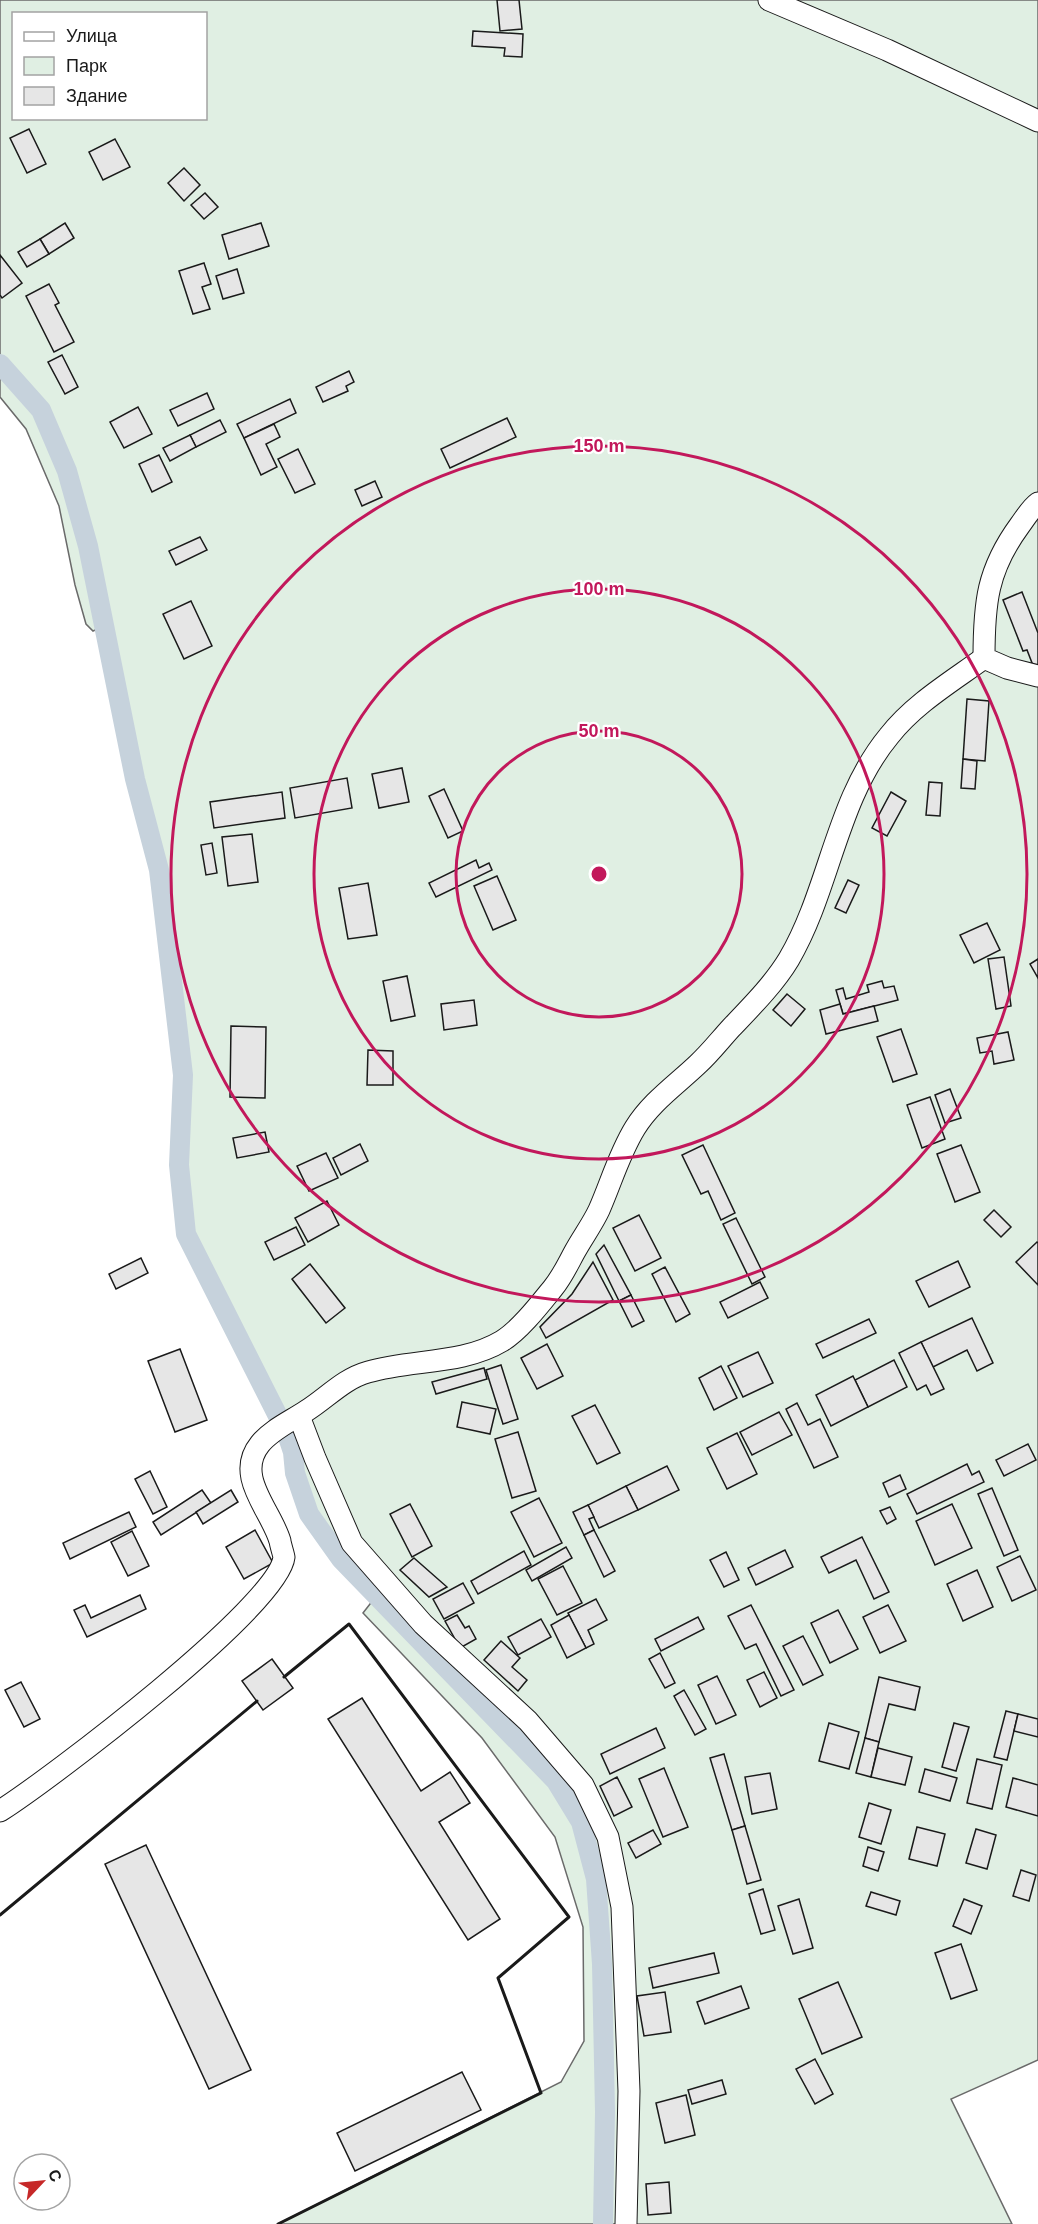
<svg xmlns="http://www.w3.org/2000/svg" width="1038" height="2224" font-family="Arial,sans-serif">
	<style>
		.green { fill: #e0efe3; stroke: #6a6a6a; stroke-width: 1.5; fill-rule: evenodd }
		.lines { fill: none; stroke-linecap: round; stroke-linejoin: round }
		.canal { stroke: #c6d2dc; stroke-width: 20 }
		.building { fill: #e6e6e6; stroke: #1a1a1a; stroke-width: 1.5 }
		.minor-casing { stroke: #1a1a1a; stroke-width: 23 }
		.minor { stroke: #fff; stroke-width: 21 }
		.wall { stroke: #1a1a1a; stroke-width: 3 }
		.ring { fill: none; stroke: #c2185b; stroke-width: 3 }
		.centre { fill: #c2185b; stroke: #fff; stroke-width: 3 }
		.ring-label { font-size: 18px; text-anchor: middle; font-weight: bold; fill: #c2185b; stroke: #fff; stroke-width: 4.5; stroke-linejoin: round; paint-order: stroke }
	</style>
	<rect width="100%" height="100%" fill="#fff"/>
	<path class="green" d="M0,0H1038V2060L951,2099L1012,2224H278L561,2082L584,2041L583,1927L555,1837L482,1738L363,1613L377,1595C352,1571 325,1545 309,1513C297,1488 295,1460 287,1434L186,1234L179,1165L183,1075L159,870L135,779L104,626L93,631L86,624L75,585L59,506L26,429L0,397ZM14,14H206V118H14Z"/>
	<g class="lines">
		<polyline class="canal" points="0,364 41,410 67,471 88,546 135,779 159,870 183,1075 179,1165 186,1234 287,1434 293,1452 295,1473 309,1514 341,1559 556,1781 581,1822 596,1879 602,1964 605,2112 603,2224"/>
	</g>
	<g class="building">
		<polygon points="497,0 519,0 522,29 500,31"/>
		<polygon points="473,31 523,34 522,57 504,56 505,48 472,46"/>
		<polygon points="29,129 46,164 27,173 10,138"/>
		<polygon points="115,139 130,167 103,180 89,152"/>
		<polygon points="184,168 200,185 184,201 168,183"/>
		<polygon points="205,193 218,207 204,219 191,205"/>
		<polygon points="65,223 74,238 49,254 40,239"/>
		<polygon points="261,223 269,246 229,259 222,235"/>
		<polygon points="40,239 49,254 27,267 18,252"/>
		<polygon points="0,255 22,283 2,298 0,295"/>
		<polygon points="204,263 211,284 202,287 210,309 193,314 179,271"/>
		<polygon points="237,269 244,293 223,299 216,276"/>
		<polygon points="49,284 59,303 55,305 74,342 54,352 26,296"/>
		<polygon points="62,355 78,387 65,394 48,362"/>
		<polygon points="349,371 354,382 346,386 348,391 323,402 316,387"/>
		<polygon points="207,393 214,409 178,426 170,410"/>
		<polygon points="290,399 296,413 244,438 237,424"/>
		<polygon points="138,407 152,434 124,448 110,422"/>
		<polygon points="507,418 516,437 450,468 441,449"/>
		<polygon points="220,420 226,432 196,447 190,435"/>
		<polygon points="274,424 280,437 266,444 277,467 261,475 244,438"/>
		<polygon points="190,435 196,447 170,461 163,448"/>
		<polygon points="298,449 315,484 295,493 278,459"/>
		<polygon points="159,455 172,482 152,492 139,464"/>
		<polygon points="375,481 382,497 362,506 355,490"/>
		<polygon points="200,537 207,550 176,565 169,551"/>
		<polygon points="1022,592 1038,633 1038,667 1034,668 1027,650 1023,651 1003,600"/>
		<polygon points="191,601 212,646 184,659 163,614"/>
		<polygon points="967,699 989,701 985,761 963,759"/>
		<polygon points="963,759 977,761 975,789 961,788"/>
		<polygon points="402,768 409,802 379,808 372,774"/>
		<polygon points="347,778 352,808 295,818 290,788"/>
		<polygon points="929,782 942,783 940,816 926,815"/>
		<polygon points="444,789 463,831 448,838 429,796"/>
		<polygon points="282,792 285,818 214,828 210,802"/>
		<polygon points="891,792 906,801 887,836 872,828"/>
		<polygon points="252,834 258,882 228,886 222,837"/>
		<polygon points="212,843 217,873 206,875 201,845"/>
		<polygon points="476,860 479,868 489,863 492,870 436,897 429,883"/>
		<polygon points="497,876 516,920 493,930 474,886"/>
		<polygon points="848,880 859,885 846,913 835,908"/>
		<polygon points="368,883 377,935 348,939 339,888"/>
		<polygon points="987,923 1000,950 974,963 960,935"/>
		<polygon points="1004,957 1011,1006 996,1009 988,959"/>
		<polygon points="1038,959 1038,978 1030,964"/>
		<polygon points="407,976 415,1016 391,1021 383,981"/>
		<polygon points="882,981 884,988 894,986 898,1000 843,1014 836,990 843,988 846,999 869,992 867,985"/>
		<polygon points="787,994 805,1009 791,1026 773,1010"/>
		<polygon points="474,1000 477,1025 444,1030 441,1004"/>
		<polygon points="840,1004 843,1014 874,1006 878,1021 826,1034 820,1010"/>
		<polygon points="231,1026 266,1027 265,1098 230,1097"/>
		<polygon points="901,1029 917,1074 893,1082 877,1037"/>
		<polygon points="1008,1032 1014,1060 994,1064 992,1051 980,1053 977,1038"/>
		<polygon points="368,1050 393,1051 393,1085 367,1085"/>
		<polygon points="950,1089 961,1118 945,1123 935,1095"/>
		<polygon points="930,1097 945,1139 922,1148 907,1105"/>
		<polygon points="265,1132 269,1152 237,1158 233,1138"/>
		<polygon points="360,1144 368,1161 341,1175 333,1158"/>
		<polygon points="703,1145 735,1213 721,1220 708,1191 701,1194 682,1155"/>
		<polygon points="961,1145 980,1192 955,1202 937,1154"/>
		<polygon points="326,1153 338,1178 309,1191 297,1166"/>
		<polygon points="327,1201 339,1225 308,1242 295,1218"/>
		<polygon points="994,1210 1011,1227 1001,1237 984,1220"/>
		<polygon points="639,1215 661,1258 635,1271 613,1228"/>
		<polygon points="736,1218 765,1277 752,1284 723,1224"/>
		<polygon points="296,1227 305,1245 274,1260 265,1242"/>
		<polygon points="1037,1242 1038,1243 1038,1285 1016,1262"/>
		<polygon points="604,1245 631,1295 619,1301 596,1254"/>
		<polygon points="141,1258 148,1273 116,1289 109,1274"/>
		<polygon points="958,1261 970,1287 929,1307 916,1281"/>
		<polygon points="593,1262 613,1300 546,1338 540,1327 572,1294"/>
		<polygon points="310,1264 345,1308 326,1323 292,1279"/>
		<polygon points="665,1267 690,1314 676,1322 652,1274"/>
		<polygon points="760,1282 768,1298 728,1318 720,1302"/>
		<polygon points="631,1295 644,1321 632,1327 619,1301"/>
		<polygon points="972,1318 993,1363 977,1371 967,1350 933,1367 921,1342"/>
		<polygon points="869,1319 876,1333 823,1358 816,1344"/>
		<polygon points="921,1342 944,1389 931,1395 926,1385 917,1390 899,1353"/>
		<polygon points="547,1344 563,1376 537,1389 521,1358"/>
		<polygon points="180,1349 207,1420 175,1432 148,1361"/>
		<polygon points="758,1352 773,1383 743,1397 728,1366"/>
		<polygon points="894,1360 907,1387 868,1407 855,1380"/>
		<polygon points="501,1365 518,1419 503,1424 486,1370"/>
		<polygon points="721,1366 737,1398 714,1410 699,1378"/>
		<polygon points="484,1368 487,1379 436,1394 432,1382"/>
		<polygon points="853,1376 868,1407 831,1426 816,1395"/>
		<polygon points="462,1402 496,1409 490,1434 457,1427"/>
		<polygon points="797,1403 808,1425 820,1419 838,1457 814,1468 786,1409"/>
		<polygon points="595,1405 620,1453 597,1464 572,1416"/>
		<polygon points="779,1412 792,1435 752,1455 740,1432"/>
		<polygon points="518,1432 536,1491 512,1498 495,1439"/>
		<polygon points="737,1433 757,1474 727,1489 707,1448"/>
		<polygon points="1028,1444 1036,1460 1004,1476 996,1460"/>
		<polygon points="967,1464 972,1475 979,1471 984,1482 917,1514 907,1494"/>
		<polygon points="667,1466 679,1490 638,1510 626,1486"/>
		<polygon points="150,1471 167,1507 153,1514 135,1479"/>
		<polygon points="900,1475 906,1489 889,1497 883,1483"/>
		<polygon points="626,1486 638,1510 599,1528 588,1505"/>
		<polygon points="992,1488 1018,1550 1004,1556 978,1494"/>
		<polygon points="202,1490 211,1503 161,1535 153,1522"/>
		<polygon points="231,1490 238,1502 203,1524 196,1512"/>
		<polygon points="539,1498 562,1543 534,1557 511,1512"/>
		<polygon points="410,1504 432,1546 412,1557 390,1514"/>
		<polygon points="952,1504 972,1548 935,1565 916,1521"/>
		<polygon points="588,1505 594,1517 589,1519 594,1530 584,1535 573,1512"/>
		<polygon points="890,1507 896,1519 887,1524 880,1511"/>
		<polygon points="129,1512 136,1527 70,1559 63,1543"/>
		<polygon points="255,1530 273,1563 244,1579 226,1547"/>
		<polygon points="594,1530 615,1571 604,1577 584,1535"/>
		<polygon points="132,1531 149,1566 128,1576 111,1542"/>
		<polygon points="862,1537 889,1592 874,1599 856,1560 829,1573 821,1557"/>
		<polygon points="566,1547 572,1558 532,1581 526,1570"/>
		<polygon points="785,1550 793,1567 756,1585 748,1568"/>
		<polygon points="524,1551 531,1565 478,1594 471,1581"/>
		<polygon points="726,1552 739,1580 724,1587 710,1560"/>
		<polygon points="1020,1556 1036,1590 1012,1601 997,1567"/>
		<polygon points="414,1558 447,1587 429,1597 400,1570"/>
		<polygon points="563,1566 582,1603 557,1615 538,1579"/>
		<polygon points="977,1570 993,1607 963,1621 947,1584"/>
		<polygon points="463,1583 474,1603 444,1619 433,1599"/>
		<polygon points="140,1595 146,1609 87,1637 74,1610 85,1605 91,1618"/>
		<polygon points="596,1599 607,1620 588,1630 594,1644 586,1648 568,1613"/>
		<polygon points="751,1605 794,1690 781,1696 756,1644 745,1649 728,1616"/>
		<polygon points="888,1605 906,1641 880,1653 863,1617"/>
		<polygon points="838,1610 858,1649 830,1663 811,1623"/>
		<polygon points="457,1615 465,1628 469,1626 476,1639 460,1648 445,1621"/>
		<polygon points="569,1615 586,1648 567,1658 551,1625"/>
		<polygon points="698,1617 704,1629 661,1651 655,1639"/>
		<polygon points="541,1619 551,1637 518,1655 508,1637"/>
		<polygon points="803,1636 823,1675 803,1685 783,1646"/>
		<polygon points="501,1641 520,1658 512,1667 527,1680 518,1691 484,1660"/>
		<polygon points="660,1653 675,1683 665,1688 649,1659"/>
		<polygon points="272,1659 293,1688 263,1710 242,1681"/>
		<polygon points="764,1672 777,1698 760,1707 747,1680"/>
		<polygon points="717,1676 736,1715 716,1724 698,1685"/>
		<polygon points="879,1677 920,1687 915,1710 889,1704 879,1742 865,1738"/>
		<polygon points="21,1682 40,1719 24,1727 5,1690"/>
		<polygon points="684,1690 706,1729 695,1735 674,1696"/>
		<polygon points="362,1698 421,1791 450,1772 470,1803 439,1822 500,1919 468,1940 328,1719"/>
		<polygon points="1006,1711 1018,1714 1007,1760 994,1757"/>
		<polygon points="1018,1714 1038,1719 1038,1737 1014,1731"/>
		<polygon points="829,1723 859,1732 849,1769 819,1761"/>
		<polygon points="954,1723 969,1727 956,1771 942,1767"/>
		<polygon points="656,1728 665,1748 610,1774 601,1754"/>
		<polygon points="865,1738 879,1742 871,1777 856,1773"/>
		<polygon points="878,1748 912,1757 905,1785 871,1777"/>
		<polygon points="724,1754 745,1826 732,1830 710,1758"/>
		<polygon points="977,1759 1002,1765 992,1809 967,1803"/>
		<polygon points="664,1768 688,1827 663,1837 639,1779"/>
		<polygon points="925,1769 957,1778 950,1801 919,1792"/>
		<polygon points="770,1773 777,1809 752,1814 745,1777"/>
		<polygon points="617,1777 632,1807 614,1816 600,1786"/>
		<polygon points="1013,1778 1038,1785 1038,1816 1006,1807"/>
		<polygon points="869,1803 891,1810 881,1844 859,1837"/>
		<polygon points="745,1826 761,1880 747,1884 732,1830"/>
		<polygon points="917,1827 945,1834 937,1866 909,1859"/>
		<polygon points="976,1829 996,1835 987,1869 966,1863"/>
		<polygon points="653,1830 661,1844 636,1858 628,1843"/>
		<polygon points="146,1845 251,2070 209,2089 105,1864"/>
		<polygon points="868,1847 884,1852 878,1871 863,1866"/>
		<polygon points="1021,1870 1036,1875 1029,1901 1013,1896"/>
		<polygon points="763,1889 775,1930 761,1934 749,1894"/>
		<polygon points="871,1892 900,1901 896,1915 866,1906"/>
		<polygon points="799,1899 813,1948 793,1954 778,1906"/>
		<polygon points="964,1899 982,1906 971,1934 953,1926"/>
		<polygon points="961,1944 977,1990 951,1999 935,1953"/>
		<polygon points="714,1953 719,1973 653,1988 649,1968"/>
		<polygon points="838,1982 862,2037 822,2054 799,1999"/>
		<polygon points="741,1986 749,2008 705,2024 697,2002"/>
		<polygon points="665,1992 671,2032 644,2036 637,1996"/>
		<polygon points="815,2059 833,2094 815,2104 796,2069"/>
		<polygon points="462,2072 481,2110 355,2171 337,2133"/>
		<polygon points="722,2080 726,2094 692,2104 688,2090"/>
		<polygon points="686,2095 695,2135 665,2143 656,2103"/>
		<polygon points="669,2182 671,2213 648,2215 646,2184"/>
	</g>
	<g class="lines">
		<g class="minor-casing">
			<g id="minor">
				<polyline points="769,0 887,50 1038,121"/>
				<path d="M1038,503C1031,508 1026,517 1020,525C987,570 984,603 984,658L1007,668L1038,676"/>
				<polyline points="299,1416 315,1458 352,1543 423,1624 528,1721 583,1785 608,1837 622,1907 629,2091 626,2224"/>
				<path d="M0,1811C49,1780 279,1606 284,1557C284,1556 280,1543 280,1541C271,1510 234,1476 260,1444C271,1430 291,1421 306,1411C327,1398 343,1379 368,1372C411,1359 462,1365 502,1341C520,1330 540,1304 553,1288C562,1277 568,1264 574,1253C582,1238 592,1225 599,1210C611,1183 619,1154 635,1128C651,1102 676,1085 698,1064C710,1053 720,1040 731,1028C751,1007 774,984 789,959C830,889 836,800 889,736C914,704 951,682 984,658"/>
			</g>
		</g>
		<use href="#minor" class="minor"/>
		<g class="wall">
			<polyline points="0,1915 257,1701"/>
			<polyline points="278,2224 541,2093 498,1978 569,1917 349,1624 284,1677"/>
		</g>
	</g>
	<g class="ring">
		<circle cx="599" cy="874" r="143"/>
		<circle cx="599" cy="874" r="285"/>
		<circle cx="599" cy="874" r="428"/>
	</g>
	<circle cx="599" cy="874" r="9" class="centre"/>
	<g class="ring-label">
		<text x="599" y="452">150 m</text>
		<text x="599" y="595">100 m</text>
		<text x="599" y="737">50 m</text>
	</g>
	<rect x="12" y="12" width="195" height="108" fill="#ffffff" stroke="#a3a3a3" stroke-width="1.5"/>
	<rect x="24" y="32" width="30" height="9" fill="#ffffff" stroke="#a3a3a3" stroke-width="1.5"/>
	<text x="66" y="42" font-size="18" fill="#1a1a1a">Улица</text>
	<rect x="24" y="57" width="30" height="18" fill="#e0efe3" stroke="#a3a3a3" stroke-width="1.5"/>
	<text x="66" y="72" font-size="18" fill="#1a1a1a">Парк</text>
	<rect x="24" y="87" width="30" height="18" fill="#e6e6e6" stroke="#a3a3a3" stroke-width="1.5"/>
	<text x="66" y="102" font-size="18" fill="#1a1a1a">Здание</text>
	<g transform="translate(42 2182) rotate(64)"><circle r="28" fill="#ffffff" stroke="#a3a3a3" stroke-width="1.5"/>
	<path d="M0-4.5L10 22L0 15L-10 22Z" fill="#c62828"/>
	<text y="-9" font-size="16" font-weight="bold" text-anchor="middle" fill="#1a1a1a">С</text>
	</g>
</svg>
